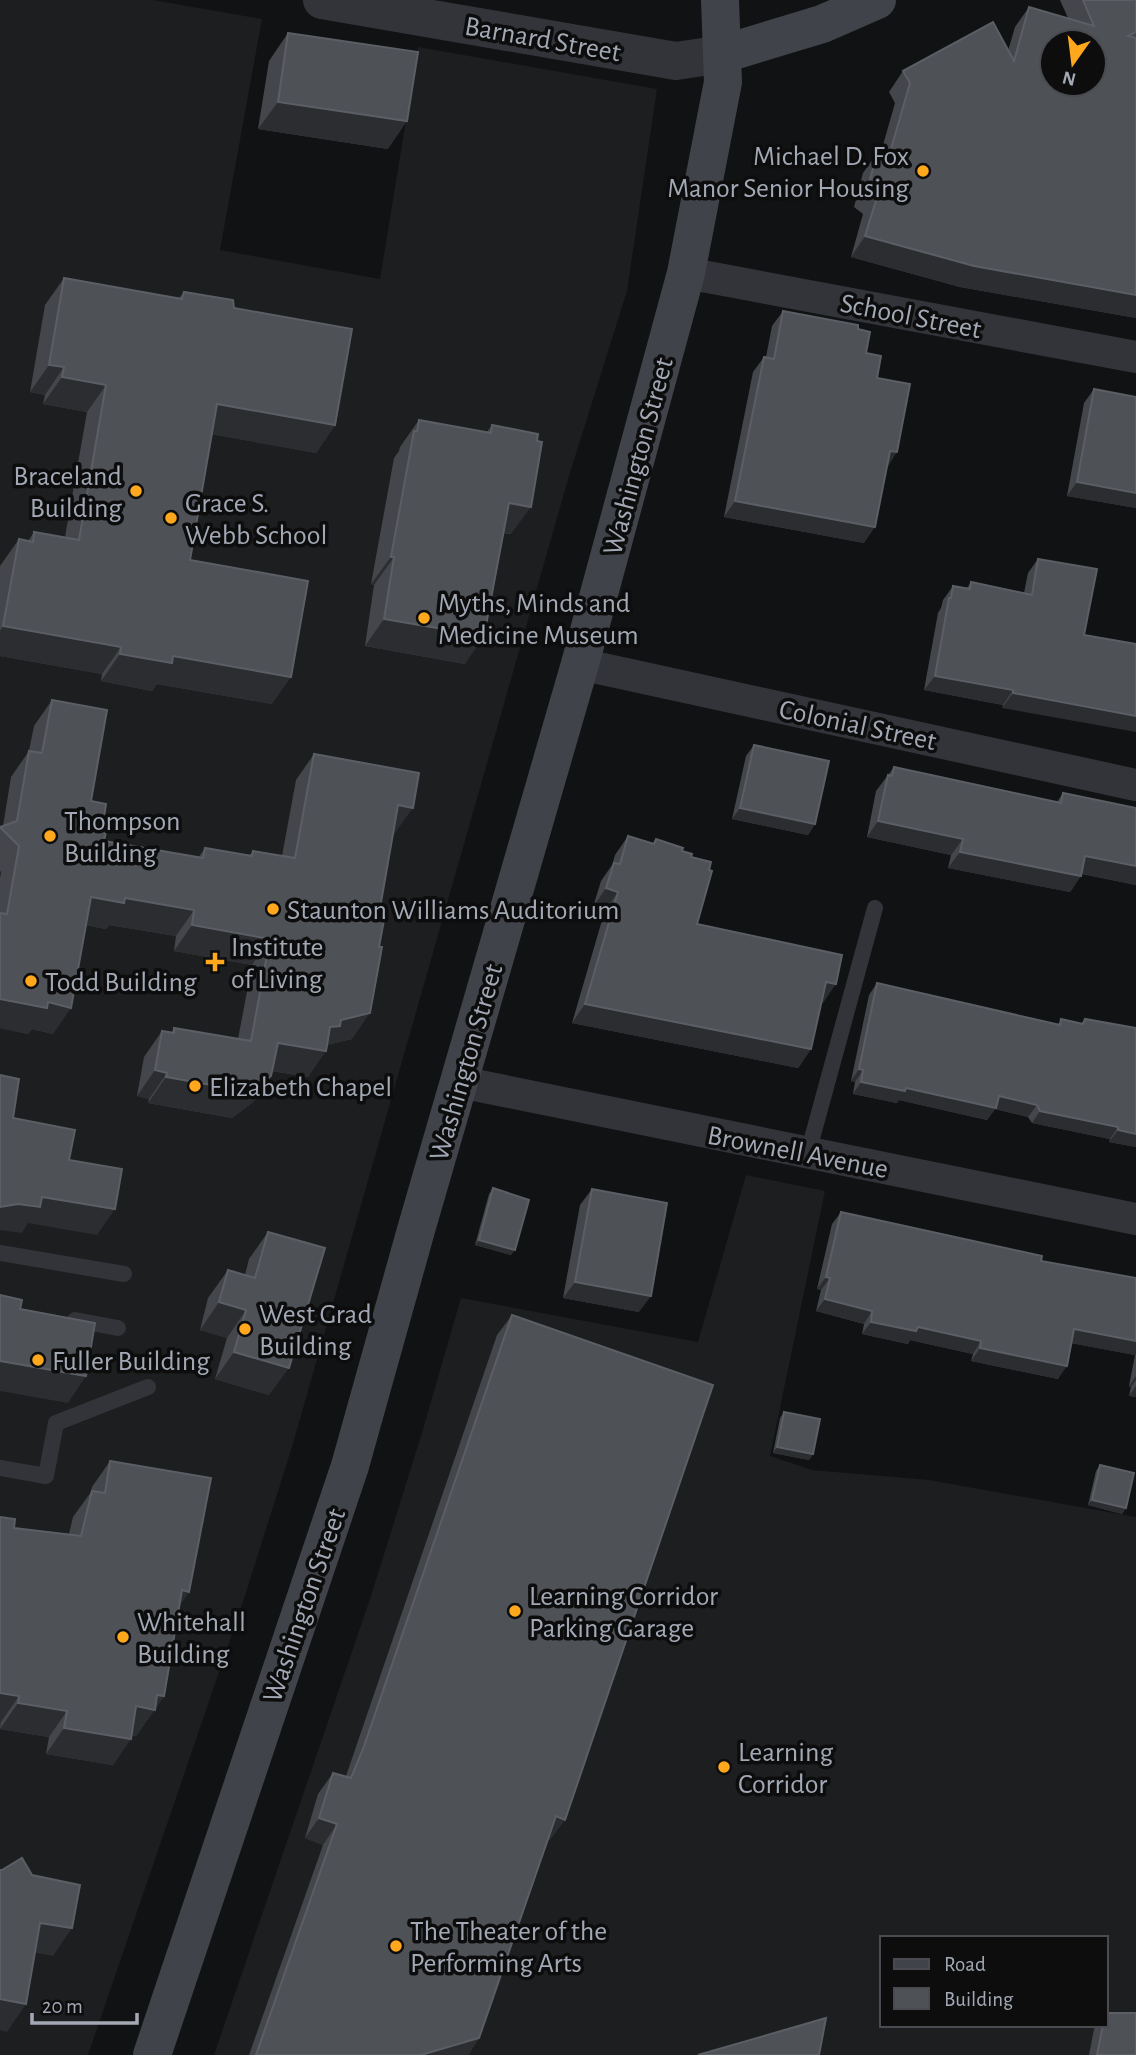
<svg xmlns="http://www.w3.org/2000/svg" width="1136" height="2055" font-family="'Alegreya Sans',sans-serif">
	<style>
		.built { fill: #1d1e20; fill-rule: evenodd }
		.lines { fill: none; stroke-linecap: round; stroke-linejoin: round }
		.service { stroke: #323439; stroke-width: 16 }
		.minor { stroke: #323439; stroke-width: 32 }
		.tertiary { stroke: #323439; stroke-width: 38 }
		.secondary { stroke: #404349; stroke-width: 38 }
		.wall { fill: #44464b }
		.shaded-wall { fill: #2b2d30 }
		.building { fill: #4e5156; stroke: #5b5f65; stroke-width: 2; fill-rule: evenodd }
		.poi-dot { fill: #ffa81e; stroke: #0d0d0e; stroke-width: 2.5 }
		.labels { text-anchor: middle; stroke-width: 7; stroke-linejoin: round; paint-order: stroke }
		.street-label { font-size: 28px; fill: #a2a9b5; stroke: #0d0d0e }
		.poi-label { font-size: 28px; fill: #a2a9b5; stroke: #0d0d0e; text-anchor: start }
	</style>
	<rect width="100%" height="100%" fill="#111213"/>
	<g class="built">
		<polygon points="0,0 153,0 262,19 220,250 380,279 418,47 657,89 627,291 569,476 292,1447 242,1605 88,2055 0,2055"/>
		<path d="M746,1175L825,1191L770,1456L812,1470L929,1480L1136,1517V2055H214L371,1596L421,1436L461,1298L698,1342ZM882,1938H1106V2025H882Z"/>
	</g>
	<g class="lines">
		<g class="service">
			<polyline points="808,1153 875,908"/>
			<polyline points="0,1253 124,1274"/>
			<polyline points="75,1320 118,1328"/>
			<polyline points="0,1468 46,1476 56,1423 148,1387"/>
		</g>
		<g class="minor">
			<polyline points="686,273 1136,357"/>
			<polyline points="580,664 1136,785"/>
			<polyline points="460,1082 1136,1219"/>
		</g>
		<polyline class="tertiary" points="322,0 676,61 723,54"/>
		<g class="secondary">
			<polyline points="723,54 822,24 877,0"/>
			<polyline points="152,2055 350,1466 416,1230 580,664 686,273 723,82 720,0"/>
		</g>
	</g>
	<g class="wall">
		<polygon points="1060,0 1136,0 1136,318 960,287 851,257 863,214 854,207 863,173 877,153 881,152 895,103 889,92 903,71 1008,51 1015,27 1029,7 1068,18"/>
		<polygon points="288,33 388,149 258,129 269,61"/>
		<polygon points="64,278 179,298 184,292 234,308 335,425 316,453 212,434 190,560 272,704 157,684 152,691 101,681 102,674 0,656 0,566 19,539 28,541 34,532 65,537 87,412 43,404 45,395 30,392 45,305"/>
		<polygon points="783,311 858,329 866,353 877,378 886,468 864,543 724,517 753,372 764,357 766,357 772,326"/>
		<polygon points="1094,389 1136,397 1136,508 1067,496 1084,403"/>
		<polygon points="419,420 487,432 492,425 511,534 503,533 465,664 365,646 374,585 371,584 394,458 399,451 400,447"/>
		<polygon points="1038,559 1084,635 1002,708 1003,705 924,690 938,613 941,608 943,600 953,586 967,588 971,582 1024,593 1028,573"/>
		<polygon points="52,700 91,801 104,817 104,841 198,858 205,848 249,856 253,851 282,856 296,780 314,754 394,834 393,834 352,1039 327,1045 308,1077 272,1071 271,1076 253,1102 232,1118 148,1103 149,1099 137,1096 144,1057 162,1031 171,1033 174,1028 238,1039 252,965 174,951 176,936 109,925 106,929 86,925 53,1034 32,1029 28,1034 0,1028 0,878 1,872 0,871 0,827 3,826 11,777 29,751 34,726"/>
		<polygon points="754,745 815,824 808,835 732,819 746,756"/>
		<polygon points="894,767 1057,802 1063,793 1136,808 1136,885 1082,874 1070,892 948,868 951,855 867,837 876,791"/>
		<polygon points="628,836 653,843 656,839 682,851 691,857 697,924 823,1003 821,1003 811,1049 798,1068 572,1023 605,910 593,907 601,881 612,865 615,855"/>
		<polygon points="877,983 1058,1025 1061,1019 1081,1024 1085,1019 1136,1028 1136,1147 1109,1142 1110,1139 1032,1123 1028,1117 995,1109 987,1120 899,1100 897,1103 853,1094 855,1082 851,1081 869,995"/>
		<polygon points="493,1188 511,1255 475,1245 489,1194"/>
		<polygon points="592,1189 639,1312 563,1298 580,1205"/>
		<polygon points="841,1212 1041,1261 1136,1278 1136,1397 1129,1396 1131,1387 1129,1386 1135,1355 1071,1343 1058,1379 971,1361 973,1354 910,1340 908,1344 862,1334 864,1324 816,1311 821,1290 817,1289 832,1224"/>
		<polygon points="268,1232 269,1395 215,1379 227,1338 200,1330 208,1298 228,1270 245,1275 249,1259"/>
		<polygon points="512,1315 550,1840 548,1839 479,2038 468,2055 249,2055 323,1845 305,1838 318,1794 333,1773 346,1776 497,1335"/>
		<polygon points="784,1412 813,1454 809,1460 773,1453 780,1418"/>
		<polygon points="110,1461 180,1604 164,1696 136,1736 132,1735 113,1765 46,1754 49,1737 0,1729 14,1528 69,1534 73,1517 91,1492 92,1487"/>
		<polygon points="1100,1465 1126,1508 1122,1514 1088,1505 1096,1471"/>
		<polygon points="1097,2025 1106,2025 1136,2055 1089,2055 1094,2029"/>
	</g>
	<g class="shaded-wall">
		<polygon points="278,102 407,121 388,149 258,129"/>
		<polygon points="865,236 1136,295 1136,318 960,287 851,257"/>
		<polygon points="49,365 64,367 45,395 30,392"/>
		<polygon points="62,377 106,385 87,412 43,404"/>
		<polygon points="217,404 335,425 316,453 198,432"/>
		<polygon points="890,451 897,452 887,468"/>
		<polygon points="1077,482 1136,493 1136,508 1067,496"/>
		<polygon points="735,501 875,527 864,543 724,517"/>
		<polygon points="509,503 531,507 511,534 489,530"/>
		<polygon points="391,557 394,557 374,585 371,584"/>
		<polygon points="384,619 484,636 465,664 365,646"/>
		<polygon points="3,626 121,647 102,674 0,656 0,631"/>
		<polygon points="120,654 173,656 291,677 272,704 157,684 152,691 101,681"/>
		<polygon points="935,676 1013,690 1003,705 924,690"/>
		<polygon points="1013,693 1136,716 1136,732 1002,708"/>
		<polygon points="398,805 413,808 394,834 380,831"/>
		<polygon points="740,808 815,824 808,835 732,819"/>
		<polygon points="878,821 963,839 951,855 867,837"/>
		<polygon points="960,852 1081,876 1070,892 948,868"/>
		<polygon points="1085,856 1136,866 1136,885 1074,872"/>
		<polygon points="606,888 618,892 605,910 593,907"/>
		<polygon points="91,897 125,898 194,910 176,936 109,925 106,929 73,923"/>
		<polygon points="192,925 270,939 252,965 174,951"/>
		<polygon points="826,982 836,984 823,1003 813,1001"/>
		<polygon points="0,999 48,1002 71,1008 53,1034 32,1029 28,1034 0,1028"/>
		<polygon points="585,1004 811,1049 798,1068 572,1023"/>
		<polygon points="370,1013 352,1039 327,1045 326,1051 308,1077 260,1069 278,1043 330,1027 341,1020"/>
		<polygon points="859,1069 863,1070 855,1082 851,1081"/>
		<polygon points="155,1070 167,1073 149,1099 137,1096"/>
		<polygon points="271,1076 253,1102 232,1118 148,1103 166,1077"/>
		<polygon points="861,1082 906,1088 999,1096 1037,1105 1028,1117 995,1109 987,1120 899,1100 897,1103 853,1094"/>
		<polygon points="1040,1111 1118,1127 1110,1139 1032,1123"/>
		<polygon points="1118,1130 1136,1134 1136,1147 1109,1142"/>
		<polygon points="42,1197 115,1209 97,1235 28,1223 22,1233 0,1230 0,1207"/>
		<polygon points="479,1240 515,1250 511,1255 475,1245"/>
		<polygon points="826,1277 830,1278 821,1290 817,1289"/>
		<polygon points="575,1282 651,1296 639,1312 563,1298"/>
		<polygon points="825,1299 872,1311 864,1324 816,1311"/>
		<polygon points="219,1302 246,1310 227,1338 200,1330"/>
		<polygon points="871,1322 918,1327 981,1341 973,1354 910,1340 908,1344 862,1334"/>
		<polygon points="1074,1329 1136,1341 1136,1354 1135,1355 1065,1342"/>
		<polygon points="980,1348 1067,1366 1058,1379 971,1361"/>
		<polygon points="234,1352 289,1368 269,1395 215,1379"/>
		<polygon points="0,1361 86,1376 68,1403 0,1391"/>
		<polygon points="1136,1376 1136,1380 1131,1387 1129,1386"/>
		<polygon points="1136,1386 1136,1397 1129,1396"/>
		<polygon points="777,1447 813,1454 809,1460 773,1453"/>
		<polygon points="1092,1500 1126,1508 1122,1514 1088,1505"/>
		<polygon points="182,1590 189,1592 171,1618"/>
		<polygon points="0,1693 19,1696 1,1722 0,1722"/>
		<polygon points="157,1695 164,1696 136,1736 118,1732 136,1706"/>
		<polygon points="18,1703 67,1711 49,1737 0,1729"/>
		<polygon points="64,1728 131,1739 113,1765 46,1754"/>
		<polygon points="556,1816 565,1820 550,1840 541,1837"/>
		<polygon points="319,1818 337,1824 323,1845 305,1838"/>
		<polygon points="40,1923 72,1928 53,1956 21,1950"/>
		<polygon points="0,1999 26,2004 7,2032 0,2030"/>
		<polygon points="479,2038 468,2055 421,2055"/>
	</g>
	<g class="building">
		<path d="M1083,0H1136V32L1128,36L1136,38V295L974,266L865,236L878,194L868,187L877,153L891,149L910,83L903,71L993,22L1014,61L1029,7L1094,26ZM1052,42H1094V84H1052Z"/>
		<polygon points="288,33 418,52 407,121 278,102"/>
		<polygon points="64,278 182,299 184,292 233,300 234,308 352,329 335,425 217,404 190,560 308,581 291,677 173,656 172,663 120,654 121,647 3,626 19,539 33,542 34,532 79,540 106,385 62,377 64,367 49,365"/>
		<polygon points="783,311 858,325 858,329 870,332 866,353 881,356 877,378 910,384 897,452 890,451 875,527 735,501 764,357 774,359"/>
		<polygon points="1094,389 1136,397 1136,493 1077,482"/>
		<polygon points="419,420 491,433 492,425 538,434 537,441 542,442 531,507 509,503 484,636 384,619 394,557 391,557 414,431 417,431"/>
		<polygon points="1038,559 1097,569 1084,635 1136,644 1136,716 1013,693 1013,690 935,676 949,598 951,598 953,586 970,589 971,582 1032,595"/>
		<polygon points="52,700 107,710 91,801 106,804 104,817 109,817 104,841 203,858 205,848 252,856 253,851 295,858 314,754 419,773 413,808 398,805 380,908 386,909 379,947 382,947 370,1013 341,1020 340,1026 330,1027 326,1051 278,1043 271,1076 250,1092 166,1077 167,1073 155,1070 162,1031 174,1033 174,1028 251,1041 270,939 192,925 194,910 125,898 124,903 91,897 71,1008 48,1002 47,1008 0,999 0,913 7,914 19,846 0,827 17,821 29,751 42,753"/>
		<polygon points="754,745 829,761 815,824 740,808"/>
		<polygon points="894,767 1061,803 1063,793 1136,808 1136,866 1085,856 1081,876 960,852 963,839 878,821 888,775 892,776"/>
		<polygon points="628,836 654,844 656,839 683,848 682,851 692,854 691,857 711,862 709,870 712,871 697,924 842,955 836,984 826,982 811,1049 585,1004 618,892 606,888 614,863 620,864"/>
		<polygon points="877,983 1060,1025 1061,1019 1083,1024 1085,1019 1136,1028 1136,1134 1118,1130 1118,1127 1040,1111 1037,1105 999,1096 996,1108 906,1088 905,1091 861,1082 863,1070 859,1069"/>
		<polygon points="0,1075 19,1079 13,1118 75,1130 69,1160 122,1169 115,1209 42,1197 40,1207 18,1204 0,1207"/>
		<polygon points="493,1188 529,1200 515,1250 479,1240"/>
		<polygon points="592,1189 667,1203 651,1296 575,1282"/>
		<polygon points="841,1212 1042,1256 1041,1261 1136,1278 1136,1341 1074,1329 1067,1366 980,1348 981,1341 918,1327 916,1331 871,1322 872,1311 825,1299 830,1278 826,1277"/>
		<polygon points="268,1232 325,1248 289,1368 234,1352 246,1310 219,1302 228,1270 255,1278"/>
		<polygon points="0,1295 22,1300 20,1309 95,1323 86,1376 0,1361"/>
		<polygon points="512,1315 713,1385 565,1820 556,1816 479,2038 421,2055 256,2055 337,1824 319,1818 333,1773 351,1778 363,1749"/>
		<polygon points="784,1412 820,1419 813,1454 777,1447"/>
		<polygon points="110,1461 211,1478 189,1592 182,1590 164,1696 157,1695 155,1710 136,1706 131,1739 64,1728 67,1711 18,1703 19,1696 0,1693 0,1517 15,1519 14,1528 81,1536 92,1491 105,1493"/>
		<polygon points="1100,1465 1134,1473 1126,1508 1092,1500"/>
		<polygon points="22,1858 32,1875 80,1885 72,1928 40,1923 26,2004 0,1999 0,1870 2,1870"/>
		<polygon points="1106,2013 1136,2013 1136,2055 1097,2055 1103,2025 1106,2025"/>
		<polygon points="826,2018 819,2055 698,2055"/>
	</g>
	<g class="poi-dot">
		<circle cx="923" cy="171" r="7"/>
		<circle cx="136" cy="491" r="7"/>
		<circle cx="171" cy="518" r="7"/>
		<circle cx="424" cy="618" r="7"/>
		<circle cx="50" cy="836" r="7"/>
		<circle cx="273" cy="909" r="7"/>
		<path d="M211.5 951.5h7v7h7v7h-7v7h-7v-7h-7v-7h7z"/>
		<circle cx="31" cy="981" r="7"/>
		<circle cx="195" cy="1086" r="7"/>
		<circle cx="245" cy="1329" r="7"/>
		<circle cx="38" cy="1360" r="7"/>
		<circle cx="515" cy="1611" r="7"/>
		<circle cx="123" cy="1637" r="7"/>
		<circle cx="724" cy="1767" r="7"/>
		<circle cx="396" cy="1946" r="7"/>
	</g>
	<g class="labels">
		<g class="street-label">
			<text transform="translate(543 38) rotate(10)" y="10">Barnard Street</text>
			<text transform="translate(911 315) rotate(11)" y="10">School Street</text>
			<text transform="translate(637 456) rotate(-75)" y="10">Washington Street</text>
			<text transform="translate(858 724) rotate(12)" y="10">Colonial Street</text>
			<text transform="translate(465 1062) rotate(-74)" y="10">Washington Street</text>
			<text transform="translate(798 1151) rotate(11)" y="10">Brownell Avenue</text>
			<text transform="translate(303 1605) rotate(-71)" y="10">Washington Street</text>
		</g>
		<g class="poi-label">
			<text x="909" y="165" text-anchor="end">Michael D. Fox<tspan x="909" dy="32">Manor Senior Housing</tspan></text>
			<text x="122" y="485" text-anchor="end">Braceland<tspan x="122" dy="32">Building</tspan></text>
			<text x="185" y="512">Grace S.<tspan x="185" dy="32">Webb School</tspan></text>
			<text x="438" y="612">Myths, Minds and<tspan x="438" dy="32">Medicine Museum</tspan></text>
			<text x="64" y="830">Thompson<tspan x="64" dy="32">Building</tspan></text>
			<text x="287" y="919">Staunton Williams Auditorium</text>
			<text x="231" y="956">Institute<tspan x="231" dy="32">of Living</tspan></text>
			<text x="45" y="991">Todd Building</text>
			<text x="209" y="1096">Elizabeth Chapel</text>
			<text x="259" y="1323">West Grad<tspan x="259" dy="32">Building</tspan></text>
			<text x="52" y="1370">Fuller Building</text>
			<text x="529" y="1605">Learning Corridor<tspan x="529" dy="32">Parking Garage</tspan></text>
			<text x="137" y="1631">Whitehall<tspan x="137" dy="32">Building</tspan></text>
			<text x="738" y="1761">Learning<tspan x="738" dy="32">Corridor</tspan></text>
			<text x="410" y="1940">The Theater of the<tspan x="410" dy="32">Performing Arts</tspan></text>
		</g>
	</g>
	<rect x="880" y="1936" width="228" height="91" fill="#0d0d0e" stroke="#494b51" stroke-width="2"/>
	<rect x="894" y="1959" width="35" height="10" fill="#404349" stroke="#494b51" stroke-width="2"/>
	<text x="944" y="1971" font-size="21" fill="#a2a9b5">Road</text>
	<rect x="894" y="1988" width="35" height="21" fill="#4e5156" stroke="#494b51" stroke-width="2"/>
	<text x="944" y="2006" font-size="21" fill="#a2a9b5">Building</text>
	<g transform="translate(1073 63) rotate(194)"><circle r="33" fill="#0d0d0e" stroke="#494b51" stroke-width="2"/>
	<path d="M0-5L12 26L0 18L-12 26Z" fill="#ffa81e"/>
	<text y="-10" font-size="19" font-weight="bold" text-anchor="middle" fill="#a2a9b5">N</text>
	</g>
	<path d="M32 2013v10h105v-10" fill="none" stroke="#a2a9b5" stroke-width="3.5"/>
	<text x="42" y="2013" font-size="21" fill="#a2a9b5" stroke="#0d0d0e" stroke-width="5" paint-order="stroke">20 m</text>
</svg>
